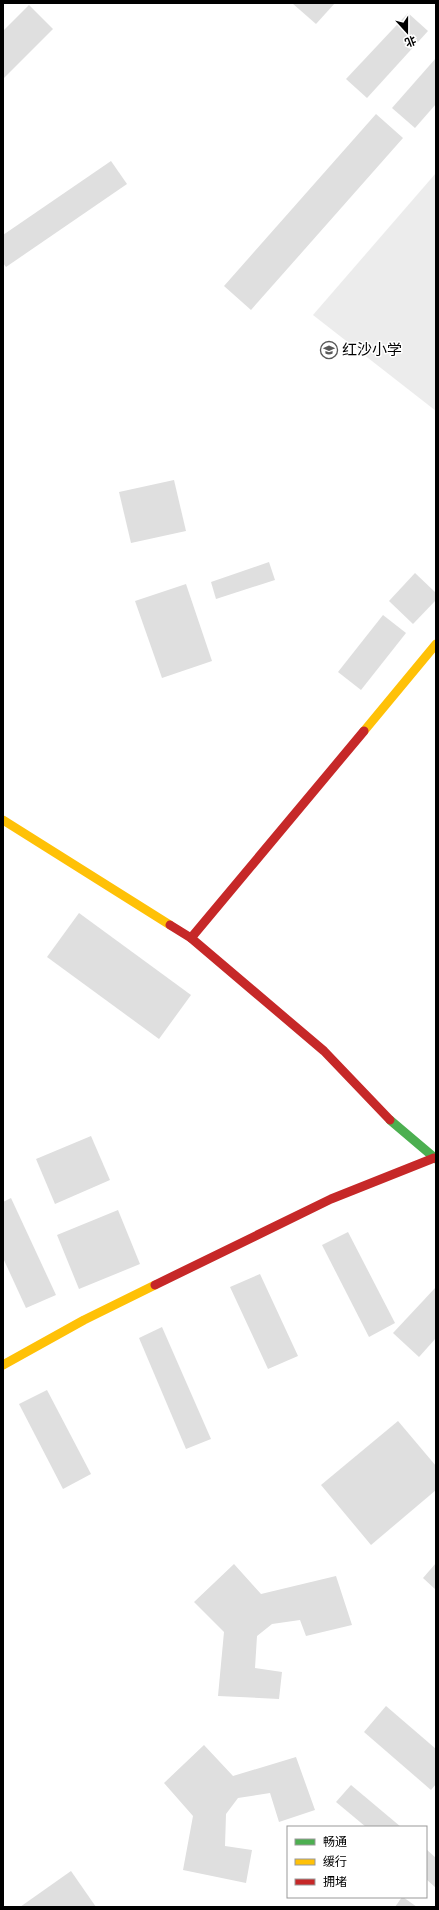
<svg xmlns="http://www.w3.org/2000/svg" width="439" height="1910" font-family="'Sofia Sans Condensed','Noto Sans SC',sans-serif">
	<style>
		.green { fill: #ececec }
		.building { fill: #dfdfdf }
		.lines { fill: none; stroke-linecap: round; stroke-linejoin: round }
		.fast { stroke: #4caf50; stroke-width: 9 }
		.slow { stroke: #ffc107; stroke-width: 9 }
		.jam { stroke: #c62828; stroke-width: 9 }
		.labels { text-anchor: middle; stroke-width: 3; stroke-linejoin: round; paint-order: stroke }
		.poi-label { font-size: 15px; fill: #000; stroke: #fff; text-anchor: start }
	</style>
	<rect width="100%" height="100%" fill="#fff"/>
	<polygon class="green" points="436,173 436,411 313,315"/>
	<g class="building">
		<polygon points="292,3 335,3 316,24"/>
		<polygon points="29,5 53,29 4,78 3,31"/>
		<polygon points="408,13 428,31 367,98 346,79"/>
		<polygon points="436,58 436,104 415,128 392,108"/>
		<polygon points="376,114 403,138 251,310 224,286"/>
		<polygon points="111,161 127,184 6,267 3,263 3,235"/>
		<polygon points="174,480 186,531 131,543 119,492"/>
		<polygon points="269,562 275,580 216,599 211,582"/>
		<polygon points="415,573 436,593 436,600 413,624 389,601"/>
		<polygon points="186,584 212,661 162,678 135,601"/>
		<polygon points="383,615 406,633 361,690 338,672"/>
		<polygon points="79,913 191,995 159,1039 47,957"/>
		<polygon points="91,1136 110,1180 55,1204 36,1159"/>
		<polygon points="11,1198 56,1295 26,1308 3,1258 3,1202"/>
		<polygon points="118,1210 140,1264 79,1289 57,1235"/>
		<polygon points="348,1232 395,1323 369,1337 322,1245"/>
		<polygon points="260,1274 298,1356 268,1369 230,1287"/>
		<polygon points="436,1287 436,1338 419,1357 393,1333"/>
		<polygon points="162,1327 211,1439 186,1449 139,1338"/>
		<polygon points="47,1390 91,1474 63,1489 19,1404"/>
		<polygon points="398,1421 436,1466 436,1490 371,1545 321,1485"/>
		<polygon points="436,1563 436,1590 423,1578"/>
		<polygon points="234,1564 261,1594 336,1576 352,1625 306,1636 300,1620 272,1624 257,1636 255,1668 282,1672 279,1699 218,1696 224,1632 194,1602"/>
		<polygon points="386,1706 436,1749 436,1784 431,1790 364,1732"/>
		<polygon points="204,1745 233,1776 296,1757 315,1810 279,1822 270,1793 238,1798 226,1814 225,1846 252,1850 246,1883 183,1870 193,1816 164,1783"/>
		<polygon points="351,1785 401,1827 366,1827 336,1802"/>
		<polygon points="426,1849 436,1858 436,1888 426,1879"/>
		<polygon points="71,1871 96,1907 20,1907"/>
		<polygon points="402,1897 403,1897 417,1907 395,1907"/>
	</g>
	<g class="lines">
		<polyline class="fast" points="390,1120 436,1159"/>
		<g class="slow">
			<polyline points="364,731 436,644"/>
			<polyline points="3,820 170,925"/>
			<polyline points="3,1365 84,1320 155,1285"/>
		</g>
		<g class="jam">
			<polyline points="170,925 191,938 324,1051 390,1120"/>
			<polyline points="191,938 364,731"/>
			<polyline points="155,1285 331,1199 434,1158"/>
		</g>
	</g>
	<defs>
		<g id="school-ring" transform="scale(0.9)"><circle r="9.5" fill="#fff" stroke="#595959" stroke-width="1.5"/><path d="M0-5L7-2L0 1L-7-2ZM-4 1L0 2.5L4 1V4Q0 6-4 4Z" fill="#595959"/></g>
	</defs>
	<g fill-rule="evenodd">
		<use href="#school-ring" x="329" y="350"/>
	</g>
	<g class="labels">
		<g class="poi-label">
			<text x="342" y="355">红沙小学</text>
		</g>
	</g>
	<rect width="439" height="1910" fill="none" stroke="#000000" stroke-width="8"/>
	<rect x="287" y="1826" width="140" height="72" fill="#ffffff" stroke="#999999"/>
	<rect x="295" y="1839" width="20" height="6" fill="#4caf50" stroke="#999999"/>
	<text x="323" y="1846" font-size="12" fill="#000000">畅通</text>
	<rect x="295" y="1859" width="20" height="6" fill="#ffc107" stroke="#999999"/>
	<text x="323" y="1866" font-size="12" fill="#000000">缓行</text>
	<rect x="295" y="1879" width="20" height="6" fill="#c62828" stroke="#999999"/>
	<text x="323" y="1886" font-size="12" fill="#000000">拥堵</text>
	<g transform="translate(407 32) rotate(159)" stroke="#ffffff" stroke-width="3" paint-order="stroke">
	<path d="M0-3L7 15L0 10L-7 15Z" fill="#000000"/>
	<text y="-6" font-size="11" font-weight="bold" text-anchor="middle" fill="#000000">北</text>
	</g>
</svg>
